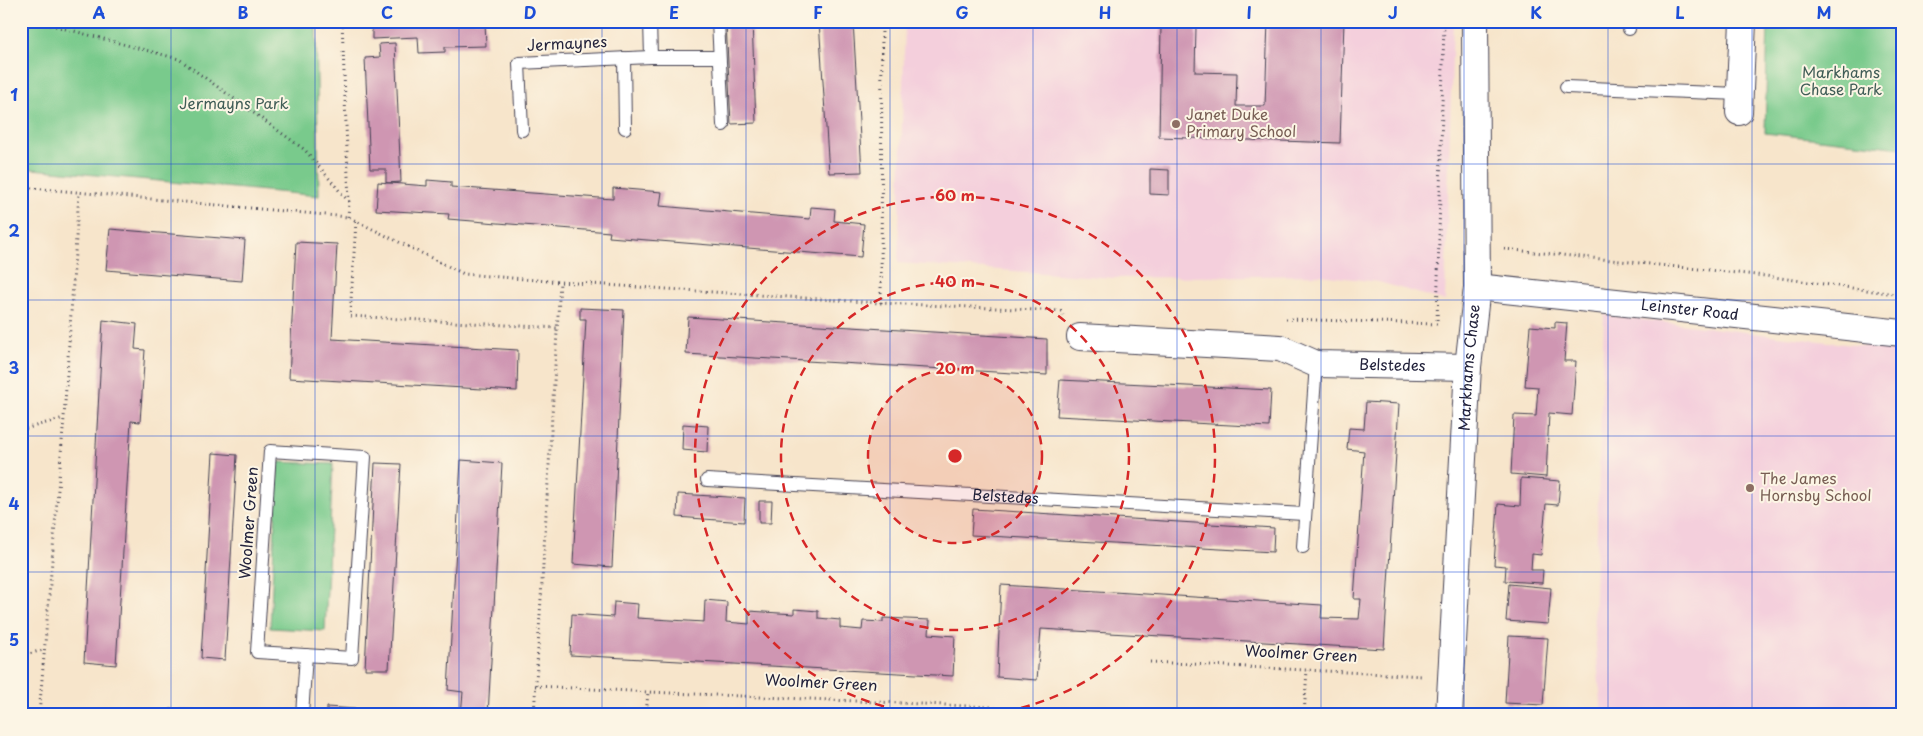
<svg xmlns="http://www.w3.org/2000/svg" width="1923" height="736" font-family="'Playpen Sans',sans-serif">
	<style>
		.built { fill: #f4cfdc }
		.green { fill: #79ca8c; stroke: #4e7664 }
		.building { fill: #cf96b2 }
		.lines { fill: none; stroke-linecap: round; stroke-linejoin: round }
		.lane-casing { stroke: #423f51; stroke-width: 14 }
		.street-casing { stroke: #423f51; stroke-width: 28 }
		.path { stroke: #423f51; stroke-width: 3; stroke-dasharray: 1 4; stroke-linecap: butt }
		.lane { stroke: #fff; stroke-width: 12 }
		.street { stroke: #fff; stroke-width: 26 }
		.grid { fill: none; stroke: #1d4ed8; stroke-width: 1; stroke-opacity: 0.55 }
		.ring { fill: none; stroke: #d62828; stroke-width: 2.5; stroke-dasharray: 9 6 }
		.education-dot { fill: #8d6e63; stroke: #fcf5e5; stroke-width: 2 }
		.labels { text-anchor: middle; stroke-width: 4; stroke-linejoin: round; paint-order: stroke }
		.street-label { font-size: 15px; fill: #22223b; stroke: #fcf5e5 }
		.park-label { font-size: 15px; fill: #405d57; stroke: #fcf5e5 }
		.education-label { font-size: 15px; fill: #785e54; stroke: #fcf5e5; text-anchor: start }
		.centre { fill: #d62828; stroke: #fcf5e5; stroke-width: 2.5 }
		.ring-label { font-size: 15px; text-anchor: middle; font-weight: bold; fill: #d62828; stroke: #fcf5e5; stroke-width: 4; stroke-linejoin: round; paint-order: stroke }
		.neatline { fill: none; stroke: #1d4ed8; stroke-width: 2 }
		.grid-label { font-size: 16px; text-anchor: middle; font-weight: bold; fill: #1d4ed8 }
	</style>
	<rect width="100%" height="100%" fill="#fcf5e5"/>
	<filter id="ink" filterUnits="userSpaceOnUse"><feTurbulence type="fractalNoise" baseFrequency=".02" numOctaves="2"/><feDisplacementMap in="SourceGraphic" scale="10" xChannelSelector="R" yChannelSelector="G"/><feConvolveMatrix kernelMatrix="1 2 1 2 8 2 1 2 1" color-interpolation-filters="sRGB"/></filter>
	<filter id="wash" filterUnits="userSpaceOnUse"><feTurbulence type="fractalNoise" baseFrequency=".0096" numOctaves="4" result="noise"/><feDisplacementMap in="SourceGraphic" scale="20" xChannelSelector="R" yChannelSelector="G"/><feGaussianBlur stdDeviation="1.12" result="paint"/><feColorMatrix in="noise" values="0 0 0 0 0 0 0 0 0 0 0 0 0 0 0 0 0 1.4 0 .05"/><feComposite in="paint" operator="in"/></filter>
	<g filter="url(#wash)">
		<rect width="100%" height="100%" fill="#f7e5cb"/>
		<g class="built">
			<polygon points="905,21 1453,21 1445,301 1379,282 1320,275 1114,278 898,263"/>
			<polygon points="1604,315 1902,351 1902,715 1602,715 1594,624"/>
		</g>
		<g class="green">
			<polygon points="22,21 316,21 319,196 21,168"/>
			<polygon points="1768,21 1902,21 1902,148 1765,133"/>
			<polygon points="278,462 333,464 325,631 270,628"/>
		</g>
		<g id="blocks">
			<g class="building">
				<polygon points="372,21 485,21 486,46 445,47 445,52 419,53 418,37 372,39"/>
				<polygon points="726,21 752,21 756,123 731,124"/>
				<polygon points="819,21 853,21 862,172 829,173"/>
				<polygon points="1268,21 1344,21 1340,143 1159,137 1161,26 1196,27 1195,72 1237,73 1236,106 1265,106"/>
				<polygon points="395,43 401,182 386,183 386,169 370,169 365,58 380,57 379,44"/>
				<polygon points="1150,169 1169,170 1169,195 1150,194"/>
				<polygon points="427,180 451,182 451,187 613,199 613,188 662,192 660,206 810,219 811,207 835,209 834,221 864,224 861,257 609,237 610,232 448,219 449,214 376,210 378,182 427,186"/>
				<polygon points="110,229 245,240 242,281 106,270"/>
				<polygon points="296,242 337,244 332,339 518,350 517,391 289,378"/>
				<polygon points="580,308 624,310 612,567 573,564 586,319 580,319"/>
				<polygon points="688,317 1047,339 1047,375 686,354"/>
				<polygon points="103,320 137,324 135,349 145,350 140,422 131,421 116,665 84,662"/>
				<polygon points="1555,322 1567,323 1564,361 1576,361 1572,415 1549,413 1546,477 1511,474 1514,415 1536,416 1538,387 1525,386 1530,326 1555,328"/>
				<polygon points="1060,380 1271,390 1269,427 1057,416"/>
				<polygon points="1366,402 1399,404 1384,649 1041,629 1037,680 997,677 1001,585 1322,605 1321,618 1359,619 1361,599 1354,599 1364,451 1347,449 1349,428 1364,429"/>
				<polygon points="683,424 708,426 707,452 682,450"/>
				<polygon points="213,453 237,455 225,660 201,658"/>
				<polygon points="461,460 502,463 488,715 461,715 463,692 448,690"/>
				<polygon points="375,463 401,464 389,669 365,669"/>
				<polygon points="1521,478 1560,481 1558,505 1546,504 1541,555 1532,554 1531,570 1543,570 1542,583 1505,581 1506,566 1494,565 1498,504 1520,506"/>
				<polygon points="678,494 745,498 744,522 677,517"/>
				<polygon points="759,501 772,501 771,523 759,523"/>
				<polygon points="973,509 1274,528 1273,552 971,535"/>
				<polygon points="1509,584 1551,588 1548,624 1506,621"/>
				<polygon points="705,600 727,602 726,622 749,624 749,611 794,614 794,609 818,611 818,618 840,620 840,628 862,630 863,621 883,622 883,618 930,620 929,634 955,636 953,676 570,655 572,614 613,617 614,602 638,604 637,618 704,622"/>
				<polygon points="1509,636 1548,638 1543,705 1505,703"/>
				<polygon points="327,707 411,713 411,715 327,715"/>
				<polygon points="170,709 255,713 255,715 170,715"/>
			</g>
		</g>
	</g>
	<g filter="url(#ink)">
		<use href="#blocks" fill-opacity="0" stroke="#423f51" stroke-width="1"/>
		<g class="lines">
			<g class="lane-casing">
				<g id="lane">
					<polyline points="650,21 651,57"/>
					<polyline points="718,21 723,125"/>
					<polyline points="1629,29 1629,21"/>
					<polyline points="624,58 625,128"/>
					<polyline points="1566,87 1739,94"/>
					<polyline points="522,130 519,63 651,57 719,57"/>
					<polygon points="270,451 365,457 352,658 257,652"/>
					<path id="s1" d="M707,480L1304,514"/>
					<polyline points="1303,547 1316,364"/>
					<polyline points="302,715 306,655"/>
				</g>
			</g>
			<g class="street-casing">
				<g id="street">
					<polyline points="1739,112 1743,21"/>
					<path id="s2" d="M1477,287L1902,333"/>
					<path id="s3" d="M1080,337L1280,348L1316,364L1468,367"/>
					<path id="s4" d="M1449,715L1468,367L1477,287L1475,21"/>
				</g>
			</g>
			<g class="path">
				<polyline points="36,21 179,59 305,150 349,202"/>
				<polyline points="342,21 349,202 348,217"/>
				<polyline points="21,187 348,217 464,274 560,282 881,303 1061,311 1063,315"/>
				<polyline points="356,222 350,316 557,328"/>
				<polyline points="1504,249 1766,276 1902,295"/>
				<polyline points="881,303 882,21"/>
				<polyline points="1286,319 1437,324 1444,21"/>
				<polyline points="21,430 64,418"/>
				<polyline points="21,621 24,655 21,682"/>
				<polyline points="21,656 43,650"/>
				<polyline points="1150,662 1423,676"/>
				<polyline points="535,686 648,692"/>
				<polyline points="39,715 64,418 79,193"/>
				<polyline points="534,715 560,282"/>
				<polyline points="646,715 648,692 991,707 1014,715"/>
				<polyline points="1304,715 1307,670"/>
			</g>
			<use href="#lane" class="lane"/>
			<use href="#street" class="street"/>
		</g>
	</g>
	<path class="grid" d="M171,21V715M315,21V715M459,21V715M602,21V715M746,21V715M890,21V715M1033,21V715M1177,21V715M1321,21V715M1464,21V715M1608,21V715M1752,21V715M21,164H1902M21,300H1902M21,436H1902M21,572H1902"/>
	<circle cx="955" cy="456" r="87" fill="#d62828" fill-opacity=".12"/>
	<g class="ring">
		<circle cx="955" cy="456" r="87"/>
		<circle cx="955" cy="456" r="174"/>
		<path d="M928 715A260 260 0 1 1 982 715"/>
	</g>
	<g class="education-dot">
		<circle cx="1176" cy="124" r="5"/>
		<circle cx="1750" cy="488" r="5"/>
	</g>
	<g class="labels">
		<g class="street-label">
			<text transform="translate(567 44) rotate(-3)" y="5">Jermaynes</text>
			<text dy="5" stroke="none"><textPath href="#s2" startOffset="214">Leinster Road</textPath></text>
			<text dy="5" stroke="none"><textPath href="#s3" startOffset="316">Belstedes</textPath></text>
			<text dy="5" stroke="none"><textPath href="#s4" startOffset="348">Markhams Chase</textPath></text>
			<text dy="5" stroke="none"><textPath href="#s1" startOffset="299">Belstedes</textPath></text>
			<text transform="translate(249 523) rotate(-86)" y="5">Woolmer Green</text>
			<text transform="translate(1301 654) rotate(3)" y="5">Woolmer Green</text>
			<text transform="translate(821 683) rotate(3)" y="5">Woolmer Green</text>
		</g>
		<g class="park-label">
			<text x="1841" y="78">Markhams<tspan x="1841" dy="17">Chase Park</tspan></text>
			<text x="234" y="109">Jermayns Park</text>
		</g>
		<g class="education-label">
			<text x="1186" y="120">Janet Duke<tspan x="1186" dy="17">Primary School</tspan></text>
			<text x="1760" y="484">The James<tspan x="1760" dy="17">Hornsby School</tspan></text>
		</g>
	</g>
	<circle cx="955" cy="456" r="8" class="centre"/>
	<g class="ring-label">
		<text x="955" y="201">60 m</text>
		<text x="955" y="287">40 m</text>
		<text x="955" y="374">20 m</text>
	</g>
	<rect width="1923" height="736" fill="none" stroke="#fcf5e5" stroke-width="55"/>
	<rect x="28" y="28" width="1868" height="680" class="neatline"/>
	<g class="grid-label">
		<text x="99" y="19">A</text>
		<text x="243" y="19">B</text>
		<text x="387" y="19">C</text>
		<text x="530" y="19">D</text>
		<text x="674" y="19">E</text>
		<text x="818" y="19">F</text>
		<text x="962" y="19">G</text>
		<text x="1105" y="19">H</text>
		<text x="1249" y="19">I</text>
		<text x="1393" y="19">J</text>
		<text x="1536" y="19">K</text>
		<text x="1680" y="19">L</text>
		<text x="1824" y="19">M</text>
		<text x="14" y="101">1</text>
		<text x="14" y="237">2</text>
		<text x="14" y="374">3</text>
		<text x="14" y="510">4</text>
		<text x="14" y="646">5</text>
	</g>
</svg>
